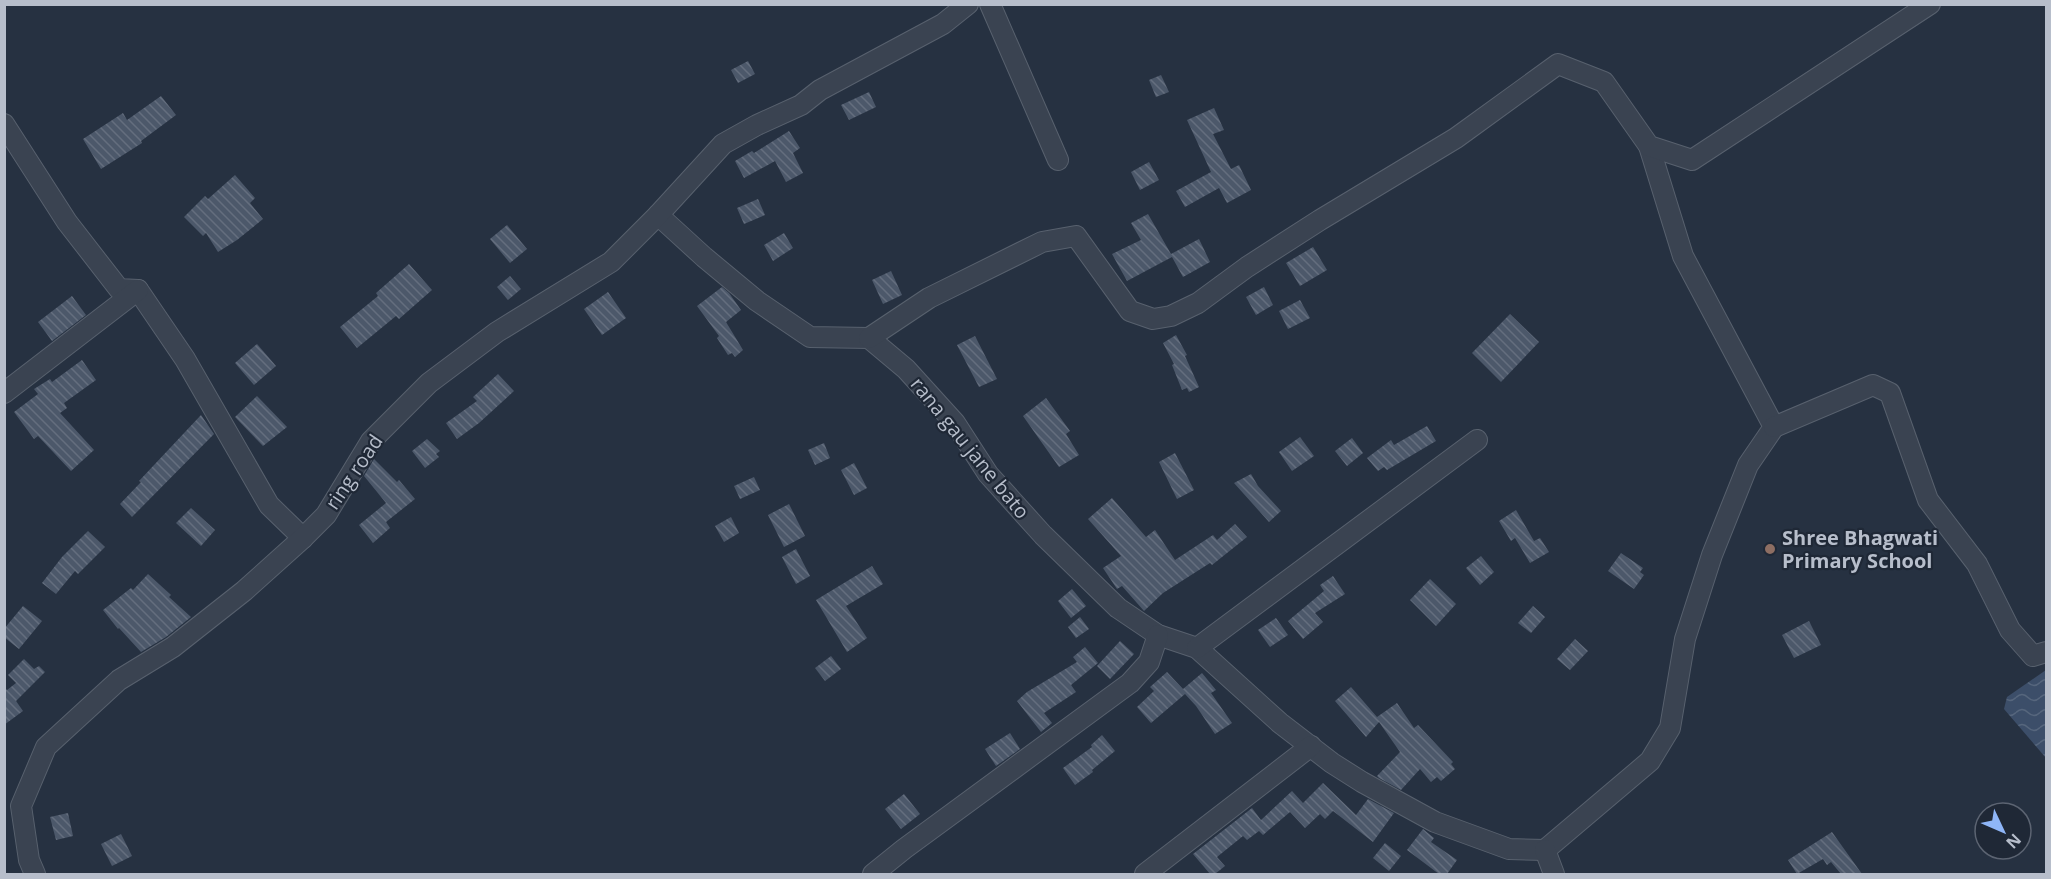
<svg xmlns="http://www.w3.org/2000/svg" width="2051" height="879" font-family="'Open Sans',sans-serif">
	<style>
		.water { fill: url(#water-waves) }
		.building { fill: url(#building-back-hatch) }
		.lines { fill: none; stroke-linecap: round; stroke-linejoin: round }
		.minor-casing { stroke: #58616e; stroke-width: 22 }
		.minor { stroke: #3a4351; stroke-width: 20 }
		.education-dot { fill: #8d6e63; stroke: #1f2836; stroke-width: 2 }
		.labels { text-anchor: middle; stroke-width: 4.5; stroke-linejoin: round; paint-order: stroke }
		.street-label { font-size: 20px; fill: #b7becb; stroke: #1f2836 }
		.poi-label { font-size: 20px; font-weight: bold; fill: #b7becb; stroke: #1f2836; text-anchor: start }
	</style>
	<defs>
		<pattern id="water-waves" width="16" height="10" patternUnits="userSpaceOnUse" patternTransform="scale(1.5)"><rect width="16" height="10" fill="#3c4e69"/><path d="M0 5q4-4 8 0t8 0" fill="none" stroke="#56667d"/></pattern>
		<pattern id="building-back-hatch" width="6" height="6" patternUnits="userSpaceOnUse" patternTransform="scale(1.5)"><rect width="6" height="6" fill="#4c586a"/><path d="M-1 5l2 2M0 0l6 6M5-1l2 2" fill="none" stroke="#646e7e"/></pattern>
	</defs>
	<rect width="100%" height="100%" fill="#263141"/>
	<polygon class="water" points="2046,670 2046,758 2004,709 2007,697"/>
	<g class="building">
		<polygon points="748,61 755,74 738,83 731,70"/>
		<polygon points="1161,75 1169,92 1156,97 1149,80"/>
		<polygon points="869,92 876,107 849,120 841,105"/>
		<polygon points="161,96 176,115 141,141 142,143 101,169 83,139 123,113 127,120"/>
		<polygon points="1214,108 1224,130 1213,134 1231,169 1239,165 1251,190 1227,203 1219,188 1185,207 1176,191 1211,172 1187,120"/>
		<polygon points="789,131 800,148 793,153 803,173 786,182 775,161 744,178 735,161 752,151 754,153"/>
		<polygon points="1149,162 1159,180 1140,190 1131,172"/>
		<polygon points="235,175 255,198 250,203 263,219 237,240 218,252 206,233 203,236 184,217 205,196 208,199"/>
		<polygon points="758,199 765,215 744,224 737,208"/>
		<polygon points="1148,214 1171,254 1199,239 1210,262 1183,277 1172,257 1127,281 1112,254 1141,240 1131,223"/>
		<polygon points="507,225 527,249 510,263 490,239"/>
		<polygon points="784,233 793,248 773,261 764,245"/>
		<polygon points="1313,247 1327,270 1300,286 1286,263"/>
		<polygon points="409,264 432,290 399,319 396,316 357,348 340,327 378,296 376,293"/>
		<polygon points="891,271 902,295 883,304 872,280"/>
		<polygon points="510,276 521,289 508,300 497,287"/>
		<polygon points="722,287 729,293 741,310 726,322 743,350 735,357 732,353 728,355 717,338 719,336 697,306"/>
		<polygon points="1264,287 1273,305 1256,315 1246,297"/>
		<polygon points="608,292 626,318 602,335 584,309"/>
		<polygon points="72,296 86,315 52,341 38,322"/>
		<polygon points="1300,300 1310,318 1288,329 1279,311"/>
		<polygon points="1510,314 1539,342 1501,382 1472,353"/>
		<polygon points="1176,335 1187,355 1185,356 1199,387 1189,392 1187,388 1182,390 1172,365 1174,364 1163,343"/>
		<polygon points="975,336 997,379 979,387 957,345"/>
		<polygon points="257,344 276,366 254,385 235,363"/>
		<polygon points="82,360 96,380 64,403 67,408 60,413 94,450 71,471 38,436 34,439 14,412 38,394 34,389 50,379 52,382"/>
		<polygon points="498,374 514,391 479,423 457,439 446,423 477,401 473,397"/>
		<polygon points="257,396 287,427 263,446 235,417"/>
		<polygon points="1046,398 1070,431 1066,434 1079,455 1059,467 1023,416"/>
		<polygon points="201,415 214,434 132,517 120,504 141,482 139,481"/>
		<polygon points="1427,426 1436,441 1387,470 1384,467 1378,471 1367,458 1391,440 1394,445"/>
		<polygon points="1300,437 1314,456 1292,471 1279,452"/>
		<polygon points="1352,438 1363,453 1347,466 1335,451"/>
		<polygon points="427,439 440,451 436,454 439,457 425,468 412,451"/>
		<polygon points="824,443 830,458 815,465 808,450"/>
		<polygon points="1175,453 1194,490 1177,499 1159,462"/>
		<polygon points="374,459 397,482 399,480 415,499 386,522 390,528 373,543 359,525 386,503 364,476"/>
		<polygon points="854,463 867,488 854,495 841,470"/>
		<polygon points="1251,474 1258,486 1281,511 1269,522 1234,483"/>
		<polygon points="754,477 760,490 740,499 734,486"/>
		<polygon points="1112,498 1146,537 1155,530 1175,560 1213,535 1217,540 1235,524 1247,537 1212,565 1210,563 1163,593 1144,611 1122,586 1117,589 1103,568 1121,556 1088,519"/>
		<polygon points="789,504 805,536 784,547 768,515"/>
		<polygon points="191,508 215,530 201,546 176,523"/>
		<polygon points="1516,510 1534,541 1540,538 1549,552 1530,563 1515,538 1511,541 1499,521"/>
		<polygon points="731,517 739,533 724,542 715,526"/>
		<polygon points="88,531 105,547 78,574 75,571 56,594 42,583 62,557"/>
		<polygon points="796,549 810,576 796,584 782,557"/>
		<polygon points="1621,553 1643,568 1640,572 1644,575 1634,589 1608,571"/>
		<polygon points="1481,556 1494,572 1480,585 1466,568"/>
		<polygon points="872,566 883,584 846,606 867,638 847,652 816,600"/>
		<polygon points="148,574 171,595 169,597 191,617 166,637 141,652 119,628 118,629 103,610 131,588 133,590"/>
		<polygon points="1333,576 1345,594 1315,613 1323,622 1303,639 1288,621 1324,591 1320,585"/>
		<polygon points="1430,579 1456,604 1436,626 1410,600"/>
		<polygon points="1072,589 1086,606 1071,618 1058,601"/>
		<polygon points="23,606 42,621 19,649 4,637 4,629"/>
		<polygon points="1533,606 1545,617 1531,633 1518,623"/>
		<polygon points="1080,617 1089,629 1076,638 1068,627"/>
		<polygon points="1276,618 1288,635 1270,647 1258,630"/>
		<polygon points="1809,621 1821,645 1794,658 1782,635"/>
		<polygon points="1575,639 1588,651 1570,670 1557,659"/>
		<polygon points="1120,641 1134,654 1110,679 1097,666"/>
		<polygon points="1085,647 1098,663 1071,685 1076,692 1044,713 1052,723 1041,732 1017,701 1027,692 1077,662 1073,657"/>
		<polygon points="831,656 841,669 825,681 815,668"/>
		<polygon points="24,659 34,669 39,666 45,672 16,701 23,711 4,725 4,687 7,690 16,683 8,675"/>
		<polygon points="1167,672 1183,689 1202,673 1216,690 1211,693 1232,723 1215,734 1196,706 1185,694 1151,723 1137,707 1154,691 1150,687"/>
		<polygon points="1351,687 1377,717 1397,703 1414,728 1418,725 1453,762 1451,764 1455,769 1441,781 1437,777 1431,782 1420,769 1401,790 1379,778 1377,776 1400,752 1379,722 1366,737 1335,701"/>
		<polygon points="1010,733 1020,749 996,766 985,749"/>
		<polygon points="1102,735 1115,751 1092,770 1093,772 1075,785 1063,768 1092,747 1091,745"/>
		<polygon points="1323,783 1356,815 1368,799 1394,813 1373,842 1333,811 1325,819 1320,814 1305,828 1290,812 1263,835 1259,831 1247,840 1243,836 1217,857 1225,866 1215,874 1210,874 1193,854 1252,808 1261,820 1292,791 1303,803"/>
		<polygon points="904,794 920,814 901,829 885,809"/>
		<polygon points="68,813 73,836 56,840 50,817"/>
		<polygon points="1423,829 1434,838 1431,842 1457,860 1447,874 1439,874 1407,850"/>
		<polygon points="1832,832 1862,874 1841,874 1831,862 1827,865 1823,859 1797,874 1788,860"/>
		<polygon points="121,834 132,856 112,866 101,844"/>
		<polygon points="1385,843 1401,856 1389,871 1373,858"/>
	</g>
	<g class="lines">
		<g class="minor-casing">
			<g id="minor">
				<polyline points="990,4 1058,160"/>
				<polyline points="4,124 67,222 119,289 138,290 185,359 269,505 303,538"/>
				<polyline points="658,215 704,257 757,301 810,337 869,338 906,369 955,423 988,474 1043,535 1118,608 1158,635 1197,648 1280,723 1332,763 1362,782 1435,822 1509,849 1545,850 1650,761 1670,728 1685,639 1712,555 1748,465 1774,427 1683,256 1649,146"/>
				<polyline points="869,338 929,298 1042,242 1076,236 1130,311 1153,319 1171,316 1198,303 1247,267 1320,220 1456,138 1558,64 1604,82 1649,146 1692,160 1930,4"/>
				<polyline points="4,393 138,290"/>
				<polyline points="1774,427 1873,385 1890,393 1928,500 1977,564 2010,630 2033,656 2046,652"/>
				<polyline points="1197,648 1477,440"/>
				<polyline points="1545,850 1554,874"/>
				<polyline points="35,874 29,860 21,806 46,747 119,680 173,647 244,591 303,538 326,515 371,441 429,383 497,332 611,262 658,215 723,144 757,125 801,105 820,90 943,24 968,4"/>
				<polyline points="873,874 904,849 1130,683 1149,662 1158,635"/>
				<polyline points="1145,874 1311,746"/>
			</g>
		</g>
		<use href="#minor" class="minor"/>
	</g>
	<circle class="education-dot" cx="1770" cy="549" r="6"/>
	<g class="labels">
		<g class="street-label">
			<text transform="translate(970 448) rotate(51)" y="7">rana gau jane bato</text>
			<text transform="translate(354 472) rotate(-56)" y="7">ring road</text>
		</g>
		<g class="poi-label">
			<text x="1782" y="545">Shree Bhagwati<tspan x="1782" dy="23">Primary School</tspan></text>
		</g>
	</g>
	<rect width="2051" height="879" fill="none" stroke="#b7becb" stroke-width="12"/>
	<g transform="translate(2003 831) rotate(134)"><circle r="28" fill="#1f2836" stroke="#5c6472" stroke-width="1.5"/>
	<path d="M0-4.5L10 22L0 15L-10 22Z" fill="#8fb6f8"/>
	<text y="-9" font-size="16" font-weight="bold" text-anchor="middle" fill="#b7becb">N</text>
	</g>
</svg>
